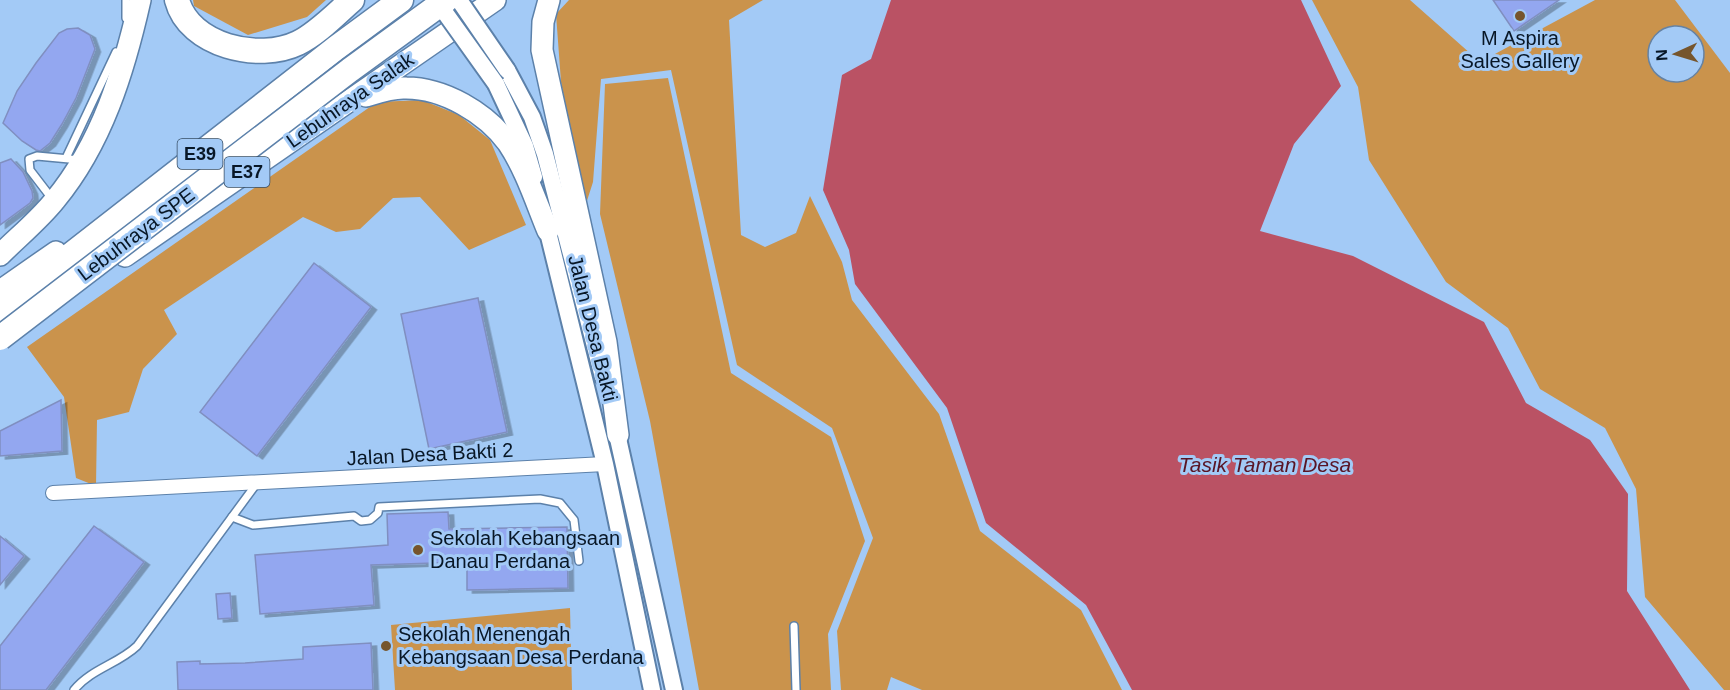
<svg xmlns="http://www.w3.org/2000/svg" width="1730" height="690" font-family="Arial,sans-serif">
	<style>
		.green { fill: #ca934c; fill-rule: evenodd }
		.water { fill: #ba5264 }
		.building { fill: #93a7f0; stroke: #808fc0; stroke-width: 1.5; filter: url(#shadow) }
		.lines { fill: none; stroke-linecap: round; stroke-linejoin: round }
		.service-casing { stroke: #5c81aa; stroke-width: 10 }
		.minor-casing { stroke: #5c81aa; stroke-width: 16 }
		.tertiary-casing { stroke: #5c81aa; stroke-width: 20 }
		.trunk-casing { stroke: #5c81aa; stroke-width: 24 }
		.motorway-casing { stroke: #5c81aa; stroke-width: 27 }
		.service { stroke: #fff; stroke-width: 7 }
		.minor { stroke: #fff; stroke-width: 14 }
		.tertiary { stroke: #fff; stroke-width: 16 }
		.trunk { stroke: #fff; stroke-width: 21 }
		.motorway { stroke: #fff; stroke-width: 24 }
		.tertiary-bridge-casing { stroke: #5c81aa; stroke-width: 20; stroke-linecap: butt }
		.motorway-bridge-casing { stroke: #5c81aa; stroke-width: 27; stroke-linecap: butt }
		.tertiary-bridge { stroke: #fff; stroke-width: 16 }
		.motorway-bridge { stroke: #fff; stroke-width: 24 }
		.poi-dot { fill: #76552c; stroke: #a3caf6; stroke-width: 2 }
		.labels { text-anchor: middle; stroke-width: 6; stroke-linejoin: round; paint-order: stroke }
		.shield { fill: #a3caf6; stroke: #364d64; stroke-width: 1.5 }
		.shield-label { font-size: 18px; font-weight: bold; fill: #081726 }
		.poi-label { font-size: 20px; fill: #081726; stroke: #a3caf6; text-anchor: start }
		.street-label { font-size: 20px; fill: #081726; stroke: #a3caf6 }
		.water-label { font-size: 21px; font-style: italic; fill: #591525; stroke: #a3caf6 }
	</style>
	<defs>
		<filter id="shadow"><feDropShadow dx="5.5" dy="3" stdDeviation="0" flood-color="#0004"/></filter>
	</defs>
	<rect width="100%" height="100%" fill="#a3caf6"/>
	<g class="green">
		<polygon points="193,0 326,0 307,17 248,35 194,6"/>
		<polygon points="569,0 763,0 729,20 741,235 765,247 796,233 810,196 842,262 852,300 939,414 980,531 1081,610 1122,690 922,690 891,677 887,690 841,690 837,631 873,538 832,428 737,365 671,70 601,79 593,182 585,207 561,82 556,14"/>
		<path d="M1312,0H1410L1480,62L1595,0H1675L1730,73V690H1724L1645,597L1636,489L1605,428L1540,389L1508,328L1446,282L1369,160L1358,87ZM1658,36H1694V72H1658Z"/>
		<polygon points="668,78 731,373 831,437 865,541 828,634 831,690 699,690 650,421 600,214 605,84"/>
		<polygon points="422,100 459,115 490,140 526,225 469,250 420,197 393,198 360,229 336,232 303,217 164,310 177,334 143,369 129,412 97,420 96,486 76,478 64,397 27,347 377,102"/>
		<polygon points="570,608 572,690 395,690 391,625"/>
	</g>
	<polygon class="water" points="891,0 1301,0 1341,86 1294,144 1260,231 1353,256 1484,322 1526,403 1590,440 1628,494 1627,591 1690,690 1132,690 1086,605 986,523 947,408 855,284 849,250 823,190 842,75 871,59"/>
	<g class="building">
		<polygon points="1493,0 1559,0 1514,31"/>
		<polygon points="78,28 90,35 95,49 76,98 62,124 50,143 40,151 36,150 22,141 3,123 17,91 36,63 59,33 67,29"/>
		<polygon points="11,159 23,172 32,191 33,198 30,203 0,225 0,163"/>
		<polygon points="314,263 371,307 257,456 200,412"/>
		<polygon points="478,298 507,432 429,449 401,314"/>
		<polygon points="61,400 62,451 0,456 0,431"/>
		<polygon points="448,512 449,529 567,527 568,588 467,590 467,562 371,565 374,605 260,614 255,555 388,545 387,514"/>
		<polygon points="94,526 144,562 46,690 0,690 0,646"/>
		<polygon points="0,536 24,556 0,585"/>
		<polygon points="230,593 232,618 218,619 216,594"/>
		<polygon points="371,643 373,690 178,690 177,662 200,661 200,664 245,663 303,659 303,647"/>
	</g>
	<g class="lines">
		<g class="service-casing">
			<g id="service">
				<polyline points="126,0 126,18"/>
				<polyline points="66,158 116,52"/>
				<polyline points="53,200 30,170 29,159 37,156 80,160"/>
				<polyline points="232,517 253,525 354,516 361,521 370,520 378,513 379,507 540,499 560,503 574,520 579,561"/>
				<polyline points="794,626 796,690"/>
				<path d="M74,690C91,669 118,664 137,646L257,483"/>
			</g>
		</g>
		<g class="minor-casing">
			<polyline id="minor" points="53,493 605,464"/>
		</g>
		<g class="tertiary-casing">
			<g id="tertiary">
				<polyline points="507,70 532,117 545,154 603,377"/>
				<polyline points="496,84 525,146 534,177"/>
				<polyline points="545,220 605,464 652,690"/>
				<polyline points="615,425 674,690"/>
			</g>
		</g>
		<g class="trunk-casing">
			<g id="trunk">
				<polyline points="549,0 543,22 542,50 606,342 618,435"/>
				<path d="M366,96C379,92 393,87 406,88C444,88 486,113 508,143C526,170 536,202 548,231"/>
				<path d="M0,255C18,237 39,220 55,200C102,143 124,71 140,0"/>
				<polyline points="125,256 495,0"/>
				<polyline points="0,291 56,252"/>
			</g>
		</g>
		<g class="motorway-casing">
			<g id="motorway">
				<path d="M177,0C189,46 259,62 298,43C317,34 337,13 352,0"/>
				<polyline points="0,310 336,48 401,0"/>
			</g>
		</g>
		<use href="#service" class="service"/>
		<use href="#minor" class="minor"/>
		<use href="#tertiary" class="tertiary"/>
		<use href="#trunk" class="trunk"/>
		<use href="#motorway" class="motorway"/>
		<g class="tertiary-bridge-casing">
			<g id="tertiary-bridge">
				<polyline points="436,0 496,84"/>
				<polyline points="459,0 507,70"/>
			</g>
		</g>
		<g class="motorway-bridge-casing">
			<polyline id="motorway-bridge" points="0,338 350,70 446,0"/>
		</g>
		<use href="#tertiary-bridge" class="tertiary-bridge"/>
		<use href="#motorway-bridge" class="motorway-bridge"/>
	</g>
	<g class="poi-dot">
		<circle cx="1520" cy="16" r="6"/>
		<circle cx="418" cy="550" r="6"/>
		<circle cx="386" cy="646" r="6"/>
	</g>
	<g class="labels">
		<g class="shield">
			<rect x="177.5" y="139" width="45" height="30" rx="4.5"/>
			<rect x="224.5" y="157" width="45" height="30" rx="4.5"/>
		</g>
		<g class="shield-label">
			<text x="200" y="160">E39</text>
			<text x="247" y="178">E37</text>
		</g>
		<g class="poi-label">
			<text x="1520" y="45" text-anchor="middle">M Aspira<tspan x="1520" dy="23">Sales Gallery</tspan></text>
			<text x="430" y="545">Sekolah Kebangsaan<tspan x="430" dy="23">Danau Perdana</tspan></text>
			<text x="398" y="641">Sekolah Menengah<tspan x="398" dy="23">Kebangsaan Desa Perdana</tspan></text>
		</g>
		<g class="street-label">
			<text transform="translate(350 100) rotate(-35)" y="7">Lebuhraya Salak</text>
			<text transform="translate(136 234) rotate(-37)" y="7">Lebuhraya SPE</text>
			<text transform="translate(593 328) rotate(76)" y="7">Jalan Desa Bakti</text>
			<text transform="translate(430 454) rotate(-3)" y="7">Jalan Desa Bakti 2</text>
		</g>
		<g class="water-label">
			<text x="1265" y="472">Tasik Taman Desa</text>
		</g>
	</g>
	<g transform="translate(1676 54) rotate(266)"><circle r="28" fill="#a3caf6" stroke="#6582a3" stroke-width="1.5"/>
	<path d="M0-4.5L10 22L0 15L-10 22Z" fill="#76552c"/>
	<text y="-9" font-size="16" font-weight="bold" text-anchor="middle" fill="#081726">N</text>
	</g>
</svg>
